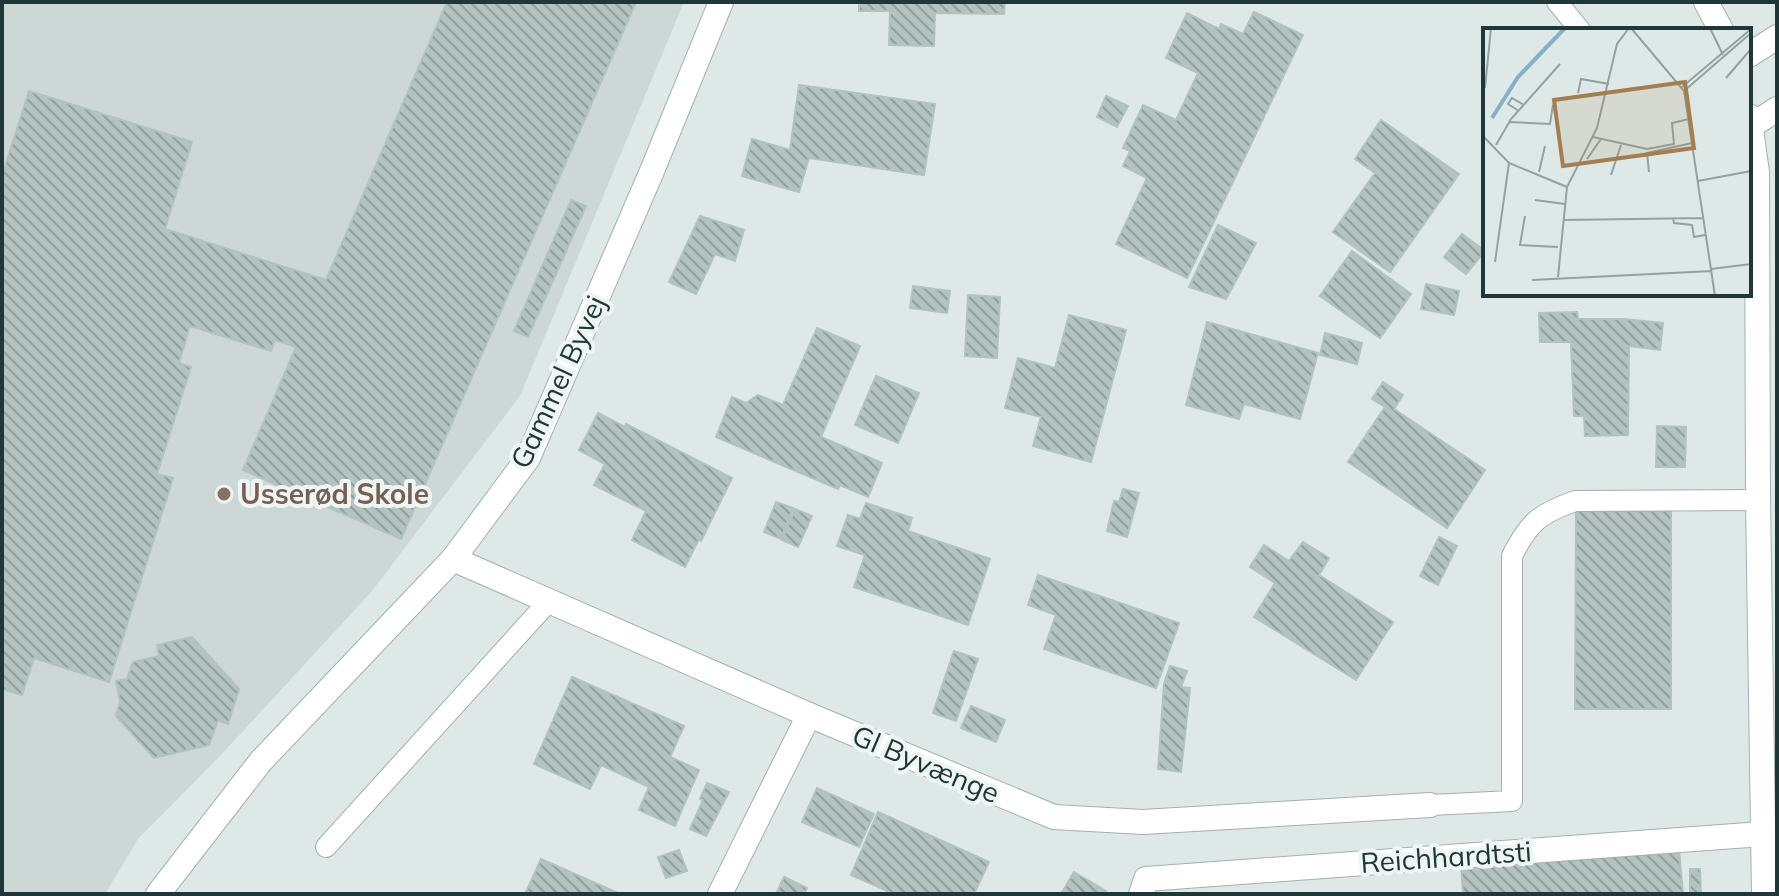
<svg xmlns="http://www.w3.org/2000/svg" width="1779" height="896" font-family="Mulish,sans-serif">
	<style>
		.built { fill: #cdd8d6 }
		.building { fill: url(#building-back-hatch); stroke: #b1c2bf; stroke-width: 2 }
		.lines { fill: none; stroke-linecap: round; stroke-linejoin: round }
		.service-casing { stroke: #a2b0af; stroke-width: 22 }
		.minor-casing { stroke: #a2b0af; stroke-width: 26 }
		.tertiary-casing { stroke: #a2b0af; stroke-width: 26 }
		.secondary-casing { stroke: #9eb4b2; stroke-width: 26 }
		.service { stroke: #fff; stroke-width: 20 }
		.minor { stroke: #fff; stroke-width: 24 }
		.tertiary { stroke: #fff; stroke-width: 24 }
		.secondary { stroke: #fff; stroke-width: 24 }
		.education-dot { fill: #8d6e63; stroke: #eef6f4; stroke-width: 3 }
		.labels { text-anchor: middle; stroke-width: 8; stroke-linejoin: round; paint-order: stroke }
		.street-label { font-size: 28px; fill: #213737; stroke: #eef6f4 }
		.education-label { font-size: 28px; font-weight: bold; fill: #785e54; stroke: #eef6f4; text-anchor: start }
		.inset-river { fill: none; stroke: #89afcb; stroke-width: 4 }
		.inset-road { fill: none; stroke: #92a2a1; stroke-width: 2 }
		.view { fill: #a27e50; fill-opacity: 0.15; stroke: #a27e50; stroke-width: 4 }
		.inset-edge { fill: none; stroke: #213737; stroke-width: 4 }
	</style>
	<defs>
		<pattern id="building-back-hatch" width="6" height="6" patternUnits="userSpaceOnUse" patternTransform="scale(2)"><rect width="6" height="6" fill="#b4c3c0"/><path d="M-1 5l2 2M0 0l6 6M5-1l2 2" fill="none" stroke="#929f9d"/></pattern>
	</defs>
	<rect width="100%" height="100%" fill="#dee9e7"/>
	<polygon class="built" points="2,2 684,2 520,396 372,591 221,755 138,839 105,894 2,894"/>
	<g class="building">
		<polygon points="447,2 636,2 401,539 243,470 296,347 275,340 271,351 190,326 179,363 191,367 157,474 173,478 109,682 34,658 22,695 2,689 2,176 29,91 192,142 165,229 326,280"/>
		<polygon points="859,2 1005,2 1004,14 935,13 934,46 889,45 890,11 859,11"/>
		<polygon points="1254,12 1303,35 1187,278 1116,244 1147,178 1123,166 1130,151 1123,148 1143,105 1176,120 1198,73 1166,58 1187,13 1219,29 1221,24 1243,34"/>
		<polygon points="799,85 935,104 924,175 809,158 799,192 742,176 752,139 790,150"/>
		<polygon points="1106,96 1128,106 1117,127 1097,117"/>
		<polygon points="1381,120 1459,174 1390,272 1333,232 1375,173 1355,159"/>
		<polygon points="571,200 586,206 528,337 514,331"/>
		<polygon points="700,216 744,230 735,261 715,254 696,294 669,282"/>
		<polygon points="1218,225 1256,243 1226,299 1189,287"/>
		<polygon points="1462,234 1485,251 1466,274 1444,257"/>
		<polygon points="1352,251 1411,294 1380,338 1320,296"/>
		<polygon points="1426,284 1459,291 1454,315 1421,309"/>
		<polygon points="913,286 950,291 947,313 910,308"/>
		<polygon points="968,295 1000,297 997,358 965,356"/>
		<polygon points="1577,312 1578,319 1623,319 1663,323 1660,350 1629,346 1628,435 1585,436 1584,416 1574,416 1571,342 1540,342 1539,313"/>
		<polygon points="1069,315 1126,330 1091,462 1033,446 1041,417 1005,408 1018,358 1055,368"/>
		<polygon points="1207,322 1318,353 1300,419 1244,404 1239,419 1186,405"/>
		<polygon points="817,328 860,346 821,437 882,463 868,497 840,485 838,489 716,437 732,397 746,403 758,395 783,405"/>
		<polygon points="1325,333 1362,343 1357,364 1320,355"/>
		<polygon points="876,376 919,393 898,443 855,425"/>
		<polygon points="1383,382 1403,395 1394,409 1485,470 1447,528 1348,462 1385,407 1372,399"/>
		<polygon points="598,413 625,427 626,424 732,478 701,541 699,539 685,567 632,540 646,511 594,485 605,464 579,450"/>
		<polygon points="1657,426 1686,427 1685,467 1656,467"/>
		<polygon points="1123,489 1139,493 1127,537 1107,531 1114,501 1119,502"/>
		<polygon points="776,502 793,508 781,539 764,532"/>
		<polygon points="866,503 912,518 908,531 990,559 968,625 854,587 865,555 837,546 848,515 860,519"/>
		<polygon points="795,509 812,516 798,547 782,540"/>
		<polygon points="1576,510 1671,511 1671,709 1575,709"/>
		<polygon points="1439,537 1457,546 1438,585 1420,576"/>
		<polygon points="1303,542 1329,558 1319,575 1393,622 1356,680 1254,617 1275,583 1250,567 1264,545 1289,561"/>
		<polygon points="1038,575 1179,623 1156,688 1044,649 1056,615 1028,605"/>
		<polygon points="192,637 239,689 228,724 218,720 209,745 154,758 116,716 120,701 116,681 127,679 133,662 159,656 157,645"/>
		<polygon points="954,651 978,659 956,721 933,713"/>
		<polygon points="1170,666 1187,671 1181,687 1190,688 1181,772 1158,769 1164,684"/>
		<polygon points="572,677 684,726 670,757 699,770 675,826 639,810 649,787 601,765 590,789 534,764"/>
		<polygon points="971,706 1005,720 996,742 961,728"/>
		<polygon points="707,783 729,792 706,836 690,829 703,800 700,799"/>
		<polygon points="817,788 874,814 859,847 802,822"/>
		<polygon points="878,812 989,862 974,894 894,894 851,875"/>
		<polygon points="679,850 687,871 666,878 658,857"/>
		<polygon points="1679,850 1683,894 1463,894 1461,864"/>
		<polygon points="541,859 620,894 525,894"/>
		<polygon points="1690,869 1700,869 1701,894 1690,894"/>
		<polygon points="1074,872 1106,891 1104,894 1061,894"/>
		<polygon points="784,877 807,888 804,894 776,894"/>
	</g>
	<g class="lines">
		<g class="service-casing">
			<g id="service">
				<polyline points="1557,2 1580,30"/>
				<path d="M1430,805L1512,801V556C1529,522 1539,514 1575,501L1758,500"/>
				<polyline points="326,847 549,601"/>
			</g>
		</g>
		<g class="minor-casing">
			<g id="minor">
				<polyline points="453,559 809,715 1054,817 1143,822 1430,805"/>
				<polyline points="158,894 261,761 453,559 528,458 652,171 721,2"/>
				<polyline points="720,894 809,715"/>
				<polyline points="1141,894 1146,879 1762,834"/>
			</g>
		</g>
		<g class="tertiary-casing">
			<g id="tertiary">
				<polyline points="1749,55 1777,37"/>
				<polyline points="1751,126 1777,109"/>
			</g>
		</g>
		<g class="secondary-casing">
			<g id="secondary">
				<polyline points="1706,2 1721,30"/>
				<polyline points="1749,116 1757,172 1758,500 1764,894"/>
			</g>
		</g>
		<use href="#service" class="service"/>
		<use href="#minor" class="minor"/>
		<use href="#tertiary" class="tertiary"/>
		<use href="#secondary" class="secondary"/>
	</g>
	<circle class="education-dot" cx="224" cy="494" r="8"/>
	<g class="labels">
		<g class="street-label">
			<text transform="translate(558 382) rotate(-65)" y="10">Gammel Byvej</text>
			<text transform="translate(926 764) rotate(23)" y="10">Gl Byvænge</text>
			<text transform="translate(1446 857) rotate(-4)" y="10">Reichhardtsti</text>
		</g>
		<g class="education-label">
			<text x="240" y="504">Usserød Skole</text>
		</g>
	</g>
	<g transform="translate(1483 28)">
		<rect width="268" height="268" fill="#dee9e7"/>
		<path class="inset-river" d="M9,90L35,49L82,0"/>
		<path class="inset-road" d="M148,0L201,63L232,268M227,0L240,27M243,50L268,21M199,59L268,1M2,60L8,0M201,63L268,5M95,65L98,51L126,56M36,83L25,76L29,70L41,77M26,94L67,96L70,77M0,108L26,135L84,159M110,109L164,121L191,116L189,95L206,91M13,117L28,91L77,36M104,131L118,111M56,144L62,118M166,144L164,125L209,115M128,147L138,117M215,153L268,143M52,172L82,176M42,188L37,217L75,219M190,190L191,195L209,197L211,209L222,207M81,192L221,190M12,234L26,135M228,241L268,236M75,249L84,159L114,100L134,16L146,0M49,252L229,243"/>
		<path class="view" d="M202,54L211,120L80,138L71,72Z"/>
		<rect width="268" height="268" class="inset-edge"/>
	</g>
	<rect width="1779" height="896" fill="none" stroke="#213737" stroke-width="8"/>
</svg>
